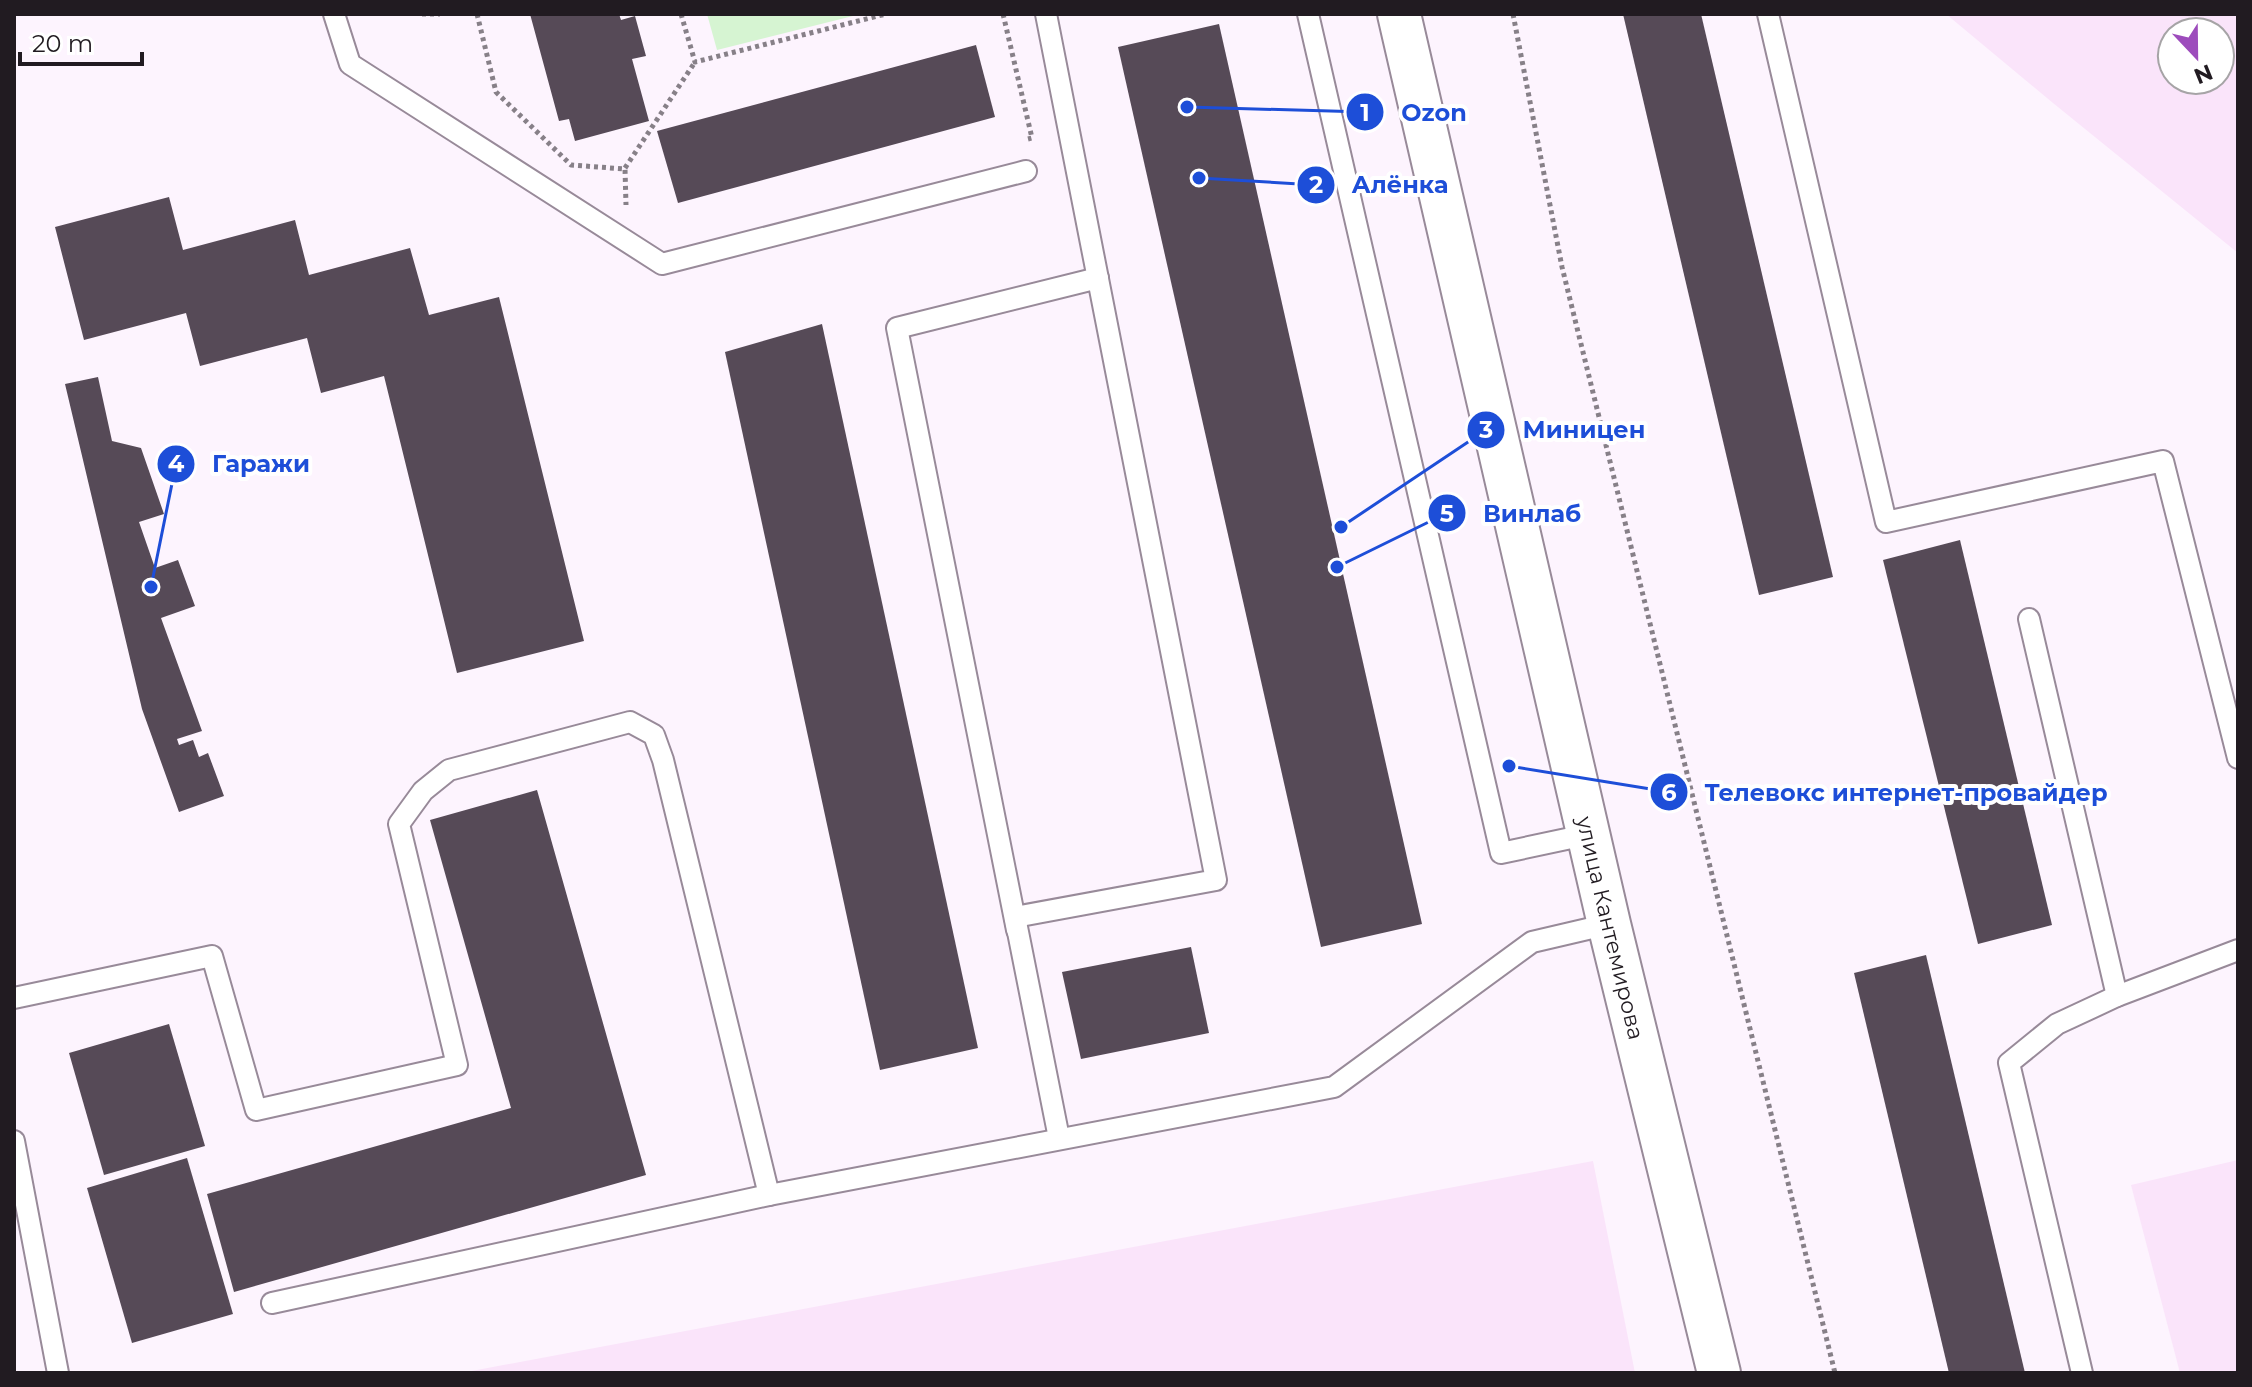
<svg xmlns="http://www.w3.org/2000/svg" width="2252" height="1387" font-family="Montserrat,sans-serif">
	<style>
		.built { fill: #fae4fa; fill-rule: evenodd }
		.green { fill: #d6f4d2 }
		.building { fill: #564a57 }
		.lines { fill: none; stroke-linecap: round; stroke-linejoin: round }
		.lane-casing { stroke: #988a99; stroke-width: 24 }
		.street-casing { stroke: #988a99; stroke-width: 46 }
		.path { stroke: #878088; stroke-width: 5; stroke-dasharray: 4 4; stroke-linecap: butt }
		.lane { stroke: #fff; stroke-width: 20 }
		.street { stroke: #fff; stroke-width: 42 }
		.labels { text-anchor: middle; stroke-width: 8; stroke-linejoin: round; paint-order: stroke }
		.street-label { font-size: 22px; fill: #211b21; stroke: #fff }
		.leader { fill: none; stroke: #1d4ed8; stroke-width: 3 }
		.callout-dot { fill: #1d4ed8; stroke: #fff; stroke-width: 3 }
		.mark-label { font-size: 24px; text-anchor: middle; font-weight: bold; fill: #fff }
		.callout-label { font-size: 24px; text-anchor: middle; font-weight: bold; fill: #1d4ed8; stroke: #fff; stroke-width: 8; stroke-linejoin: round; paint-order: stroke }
	</style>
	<rect width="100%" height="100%" fill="#fdf4fe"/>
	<g class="built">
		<path d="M1946,14H2238V253L2053,103ZM2172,32H2220V80H2172Z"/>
		<polygon points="2238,1160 2238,1373 2180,1373 2131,1185"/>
		<polygon points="1593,1161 1635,1373 461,1373"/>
	</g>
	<polygon class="green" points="707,14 861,14 717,50"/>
	<g class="building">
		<polygon points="530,14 619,14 621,20 635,16 646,56 632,59 649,121 575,141 569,119 559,121"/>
		<polygon points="1623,14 1701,14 1833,577 1759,595"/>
		<polygon points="1219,24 1422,924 1321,947 1118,47"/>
		<polygon points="976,45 995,117 678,203 657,131"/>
		<polygon points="169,197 183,250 295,220 309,275 410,248 429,315 499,297 584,641 457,673 384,376 321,393 307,338 200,366 186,313 84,340 55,227"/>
		<polygon points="822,324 978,1048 880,1070 725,352"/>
		<polygon points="98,377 112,441 141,448 164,514 139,522 155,568 178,560 195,606 161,618 202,731 177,739 179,745 193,740 199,757 208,753 224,796 179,812 142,709 65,384"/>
		<polygon points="1960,540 2052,925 1978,944 1883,560"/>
		<polygon points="537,790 646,1175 234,1292 207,1194 511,1108 430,820"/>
		<polygon points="1191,947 1209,1033 1081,1059 1062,972"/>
		<polygon points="1926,955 2025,1373 1949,1373 1854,973"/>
		<polygon points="169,1024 205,1146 104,1175 69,1053"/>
		<polygon points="187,1158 233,1314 132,1343 87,1188"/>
	</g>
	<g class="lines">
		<g class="lane-casing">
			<g id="lane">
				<polyline points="334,14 350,64 662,264 1026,171"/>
				<polyline points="1046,14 1216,880 1015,917 1059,1138"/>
				<polyline points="1308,14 1501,853 1590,834"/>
				<polyline points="1768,14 1886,522 2163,461 2238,758"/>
				<polyline points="2029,619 2117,996"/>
				<polyline points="1017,930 897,328 1098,278"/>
				<polyline points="14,998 212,956 256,1110 457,1065 399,824 423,791 449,770 630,722 654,735 663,760 769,1195"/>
				<polyline points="14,1141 58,1373"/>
				<polyline points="272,1303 769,1195 1334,1087 1532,942 1609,924"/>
				<polyline points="2082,1373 2009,1063 2057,1024 2117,996 2238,950"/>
			</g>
		</g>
		<g class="street-casing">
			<g id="street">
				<path id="s1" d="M1399,14L1609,924L1719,1373"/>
			</g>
		</g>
		<g class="path">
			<polyline points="422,14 440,14"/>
			<polyline points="477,14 496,92 571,165 625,169 626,205"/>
			<polyline points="681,14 695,62 886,14"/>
			<polyline points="1003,14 1032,138 1028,139"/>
			<polyline points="1513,14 1562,267 1835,1373"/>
			<polyline points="625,168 695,62"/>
		</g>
		<use href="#lane" class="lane"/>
		<use href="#street" class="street"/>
	</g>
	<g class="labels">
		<g class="street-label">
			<text dy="8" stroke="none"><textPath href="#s1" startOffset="938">улица Кантемирова</textPath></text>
		</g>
	</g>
	<path class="leader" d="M1187 107L1365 112M1199 178L1316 185M1341 527L1486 430M151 587L176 464M1337 567L1447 513M1509 766L1669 792"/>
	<g class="callout-dot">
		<circle cx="1187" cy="107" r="8"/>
		<circle cx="1199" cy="178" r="8"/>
		<circle cx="1341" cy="527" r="8"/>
		<circle cx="151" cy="587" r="8"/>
		<circle cx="1337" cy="567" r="8"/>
		<circle cx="1509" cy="766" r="8"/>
		<circle cx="1365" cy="112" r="20"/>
		<circle cx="1316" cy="185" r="20"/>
		<circle cx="1486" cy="430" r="20"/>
		<circle cx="176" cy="464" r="20"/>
		<circle cx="1447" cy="513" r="20"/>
		<circle cx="1669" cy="792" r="20"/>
	</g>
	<g class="mark-label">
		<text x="1365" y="121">1</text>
		<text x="1316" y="193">2</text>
		<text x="1486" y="438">3</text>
		<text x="176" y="472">4</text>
		<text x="1447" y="522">5</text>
		<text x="1669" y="801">6</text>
	</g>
	<g class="callout-label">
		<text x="1434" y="121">Ozon</text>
		<text x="1400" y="193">Алёнка</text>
		<text x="1584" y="438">Миницен</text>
		<text x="261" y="472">Гаражи</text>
		<text x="1532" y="522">Винлаб</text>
		<text x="1906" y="801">Телевокс интернет-провайдер</text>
	</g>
	<rect width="2252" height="1387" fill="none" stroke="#211b21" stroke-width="32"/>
	<g transform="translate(2196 56) rotate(158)"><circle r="38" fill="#ffffff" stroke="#a6a4a6" stroke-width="2"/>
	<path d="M0-6L14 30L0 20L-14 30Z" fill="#9d4cbc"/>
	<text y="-12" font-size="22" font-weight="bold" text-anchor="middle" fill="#211b21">N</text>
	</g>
	<path d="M20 52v12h122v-12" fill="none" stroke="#211b21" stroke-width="4"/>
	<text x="32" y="52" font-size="24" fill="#211b21" stroke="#ffffff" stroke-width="6" paint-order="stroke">20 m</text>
</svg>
